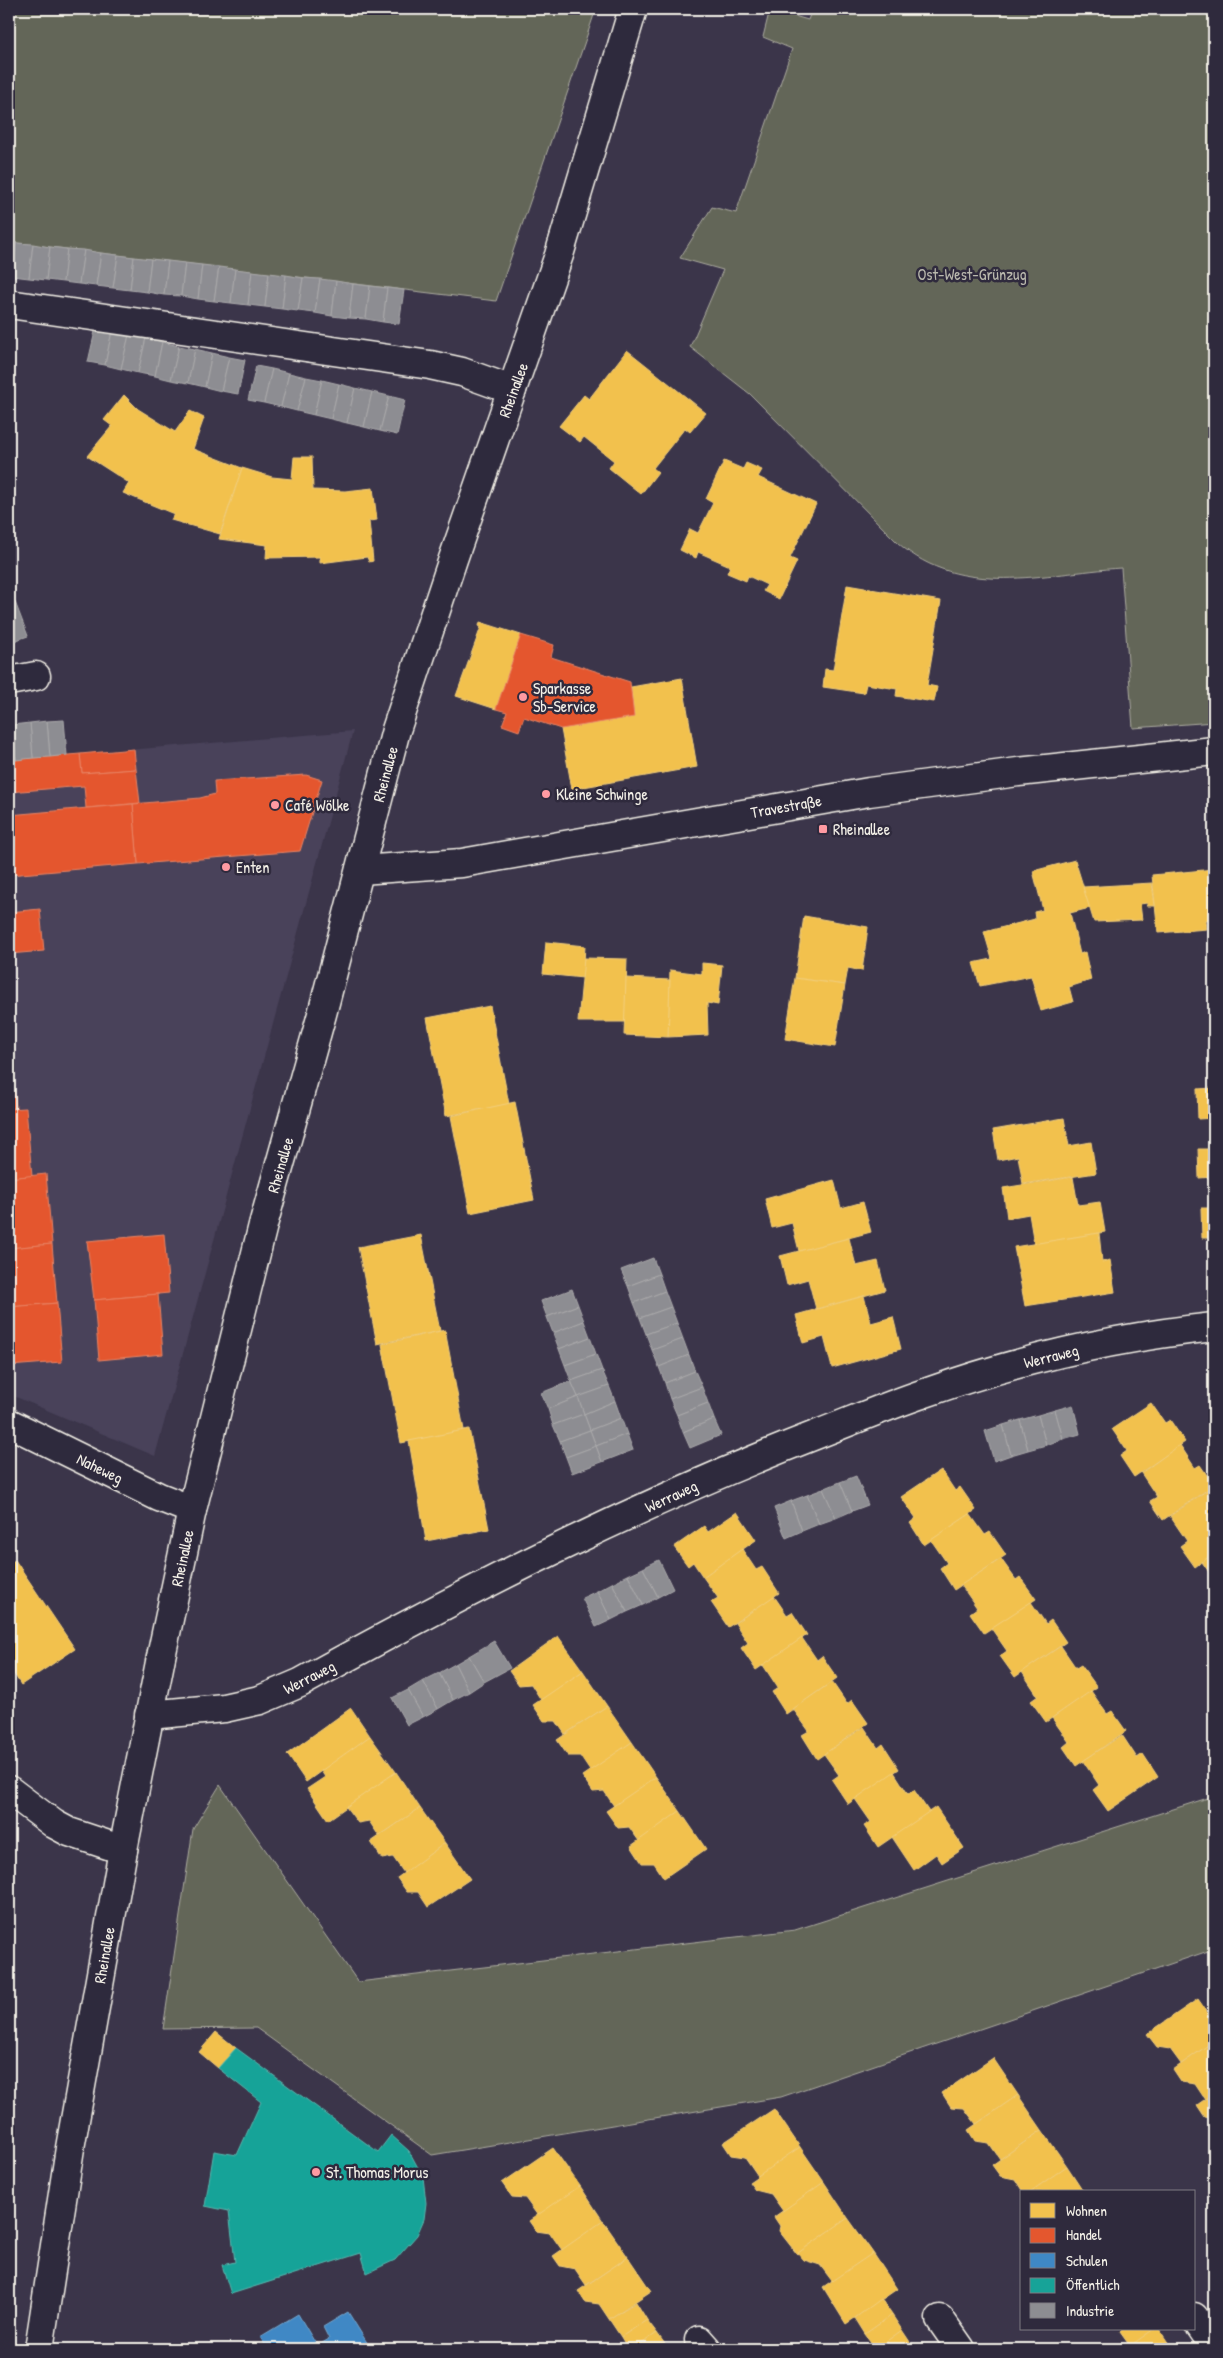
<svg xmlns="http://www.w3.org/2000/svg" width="1223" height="2358" font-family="'Patrick Hand',sans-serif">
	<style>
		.built { fill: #49425a }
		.green { fill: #646658; stroke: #acaca0 }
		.homes { fill: #f2c14e; stroke: #f3cf7c }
		.shops { fill: #e4572e; stroke: #e98566 }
		.schools { fill: #3f88c5; stroke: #75a8d0 }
		.public { fill: #17a398; stroke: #59bab0 }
		.industry { fill: #8d8d92; stroke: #acabac }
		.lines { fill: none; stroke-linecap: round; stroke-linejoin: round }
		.minor-casing { stroke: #f4f1e8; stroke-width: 31 }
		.minor { stroke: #2f2a3d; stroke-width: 28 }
		.poi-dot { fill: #ff9aa2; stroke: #2f2a3d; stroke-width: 2 }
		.labels { text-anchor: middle; stroke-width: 5; stroke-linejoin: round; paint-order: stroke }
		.park-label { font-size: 16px; fill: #bab9ae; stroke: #2f2a3d }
		.street-label { font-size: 16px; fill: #f4f1e8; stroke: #2f2a3d }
		.poi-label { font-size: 16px; fill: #f4f1e8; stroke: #2f2a3d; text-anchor: start }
	</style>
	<rect width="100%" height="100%" fill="#3b354a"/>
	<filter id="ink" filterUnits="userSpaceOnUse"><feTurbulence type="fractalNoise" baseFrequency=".02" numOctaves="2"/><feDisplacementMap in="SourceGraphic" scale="10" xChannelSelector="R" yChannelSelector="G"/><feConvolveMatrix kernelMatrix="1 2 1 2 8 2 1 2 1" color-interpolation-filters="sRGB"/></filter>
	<g filter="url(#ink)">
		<polygon class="built" points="353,731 155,1456 9,1394 9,760"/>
		<g class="green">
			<polygon points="9,9 596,9 496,301 9,242"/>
			<path d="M770,9L808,20L812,9H1214V722L1133,728L1121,568C1044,573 961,599 898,543L750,394L690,347L723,270L680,258L712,207L736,213L792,49L763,37Z"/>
			<polygon points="220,1785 358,1982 795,1930 1214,1796 1214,1949 781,2097 432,2155 256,2028 163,2029 193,1829"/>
		</g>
		<g class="homes">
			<polygon points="627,350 706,413 690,432 685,428 653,468 658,472 641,494 609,468 614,461 584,437 580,442 559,426 584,395 589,399"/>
			<polygon points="124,395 138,409 175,432 190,411 204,418 193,449 242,468 220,534 171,520 174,514 123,493 129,483 87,456 112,426 104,420"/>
			<polygon points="294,457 312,457 313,490 345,491 373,488 377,520 369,521 373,561 369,562 367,557 320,563 320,557 266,558 267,545 219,539 242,468 272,477 292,479"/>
			<polygon points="724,461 743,469 746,463 762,470 758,477 816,504 790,558 797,561 779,599 763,591 767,585 748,576 746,581 727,573 730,566 698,552 696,558 680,550 690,529 698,533 713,503 706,499"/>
			<polygon points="847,585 941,601 927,685 937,687 934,702 896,696 897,689 866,684 864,693 823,687 825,669 833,670"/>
			<polygon points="480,622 521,635 496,709 456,696 481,627 479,626"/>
			<polygon points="682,678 697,767 572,789 561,729 634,717 631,687"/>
			<polygon points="1075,860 1090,908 1070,913 1080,954 1085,952 1091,980 1069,987 1073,1002 1041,1011 1031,976 980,986 973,963 992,959 984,932 1035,919 1034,912 1043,910 1033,871"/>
			<polygon points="1214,869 1214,919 1206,920 1207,929 1158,933 1152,875"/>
			<polygon points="1152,883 1155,906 1147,906 1147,903 1140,904 1142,920 1094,922 1083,887"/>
			<polygon points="804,916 868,927 862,971 848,968 845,985 795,978"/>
			<polygon points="546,942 585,946 583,978 543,974"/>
			<polygon points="584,958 627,959 625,1022 578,1022"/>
			<polygon points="702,963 722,965 718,1005 707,1003 708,1035 668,1037 670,970 702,974"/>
			<polygon points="626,978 670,980 668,1037 624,1035"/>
			<polygon points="795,978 845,985 835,1047 785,1039"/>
			<polygon points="490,1006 509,1104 446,1116 427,1018"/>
			<polygon points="1214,1088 1214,1118 1198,1119 1197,1089"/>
			<polygon points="515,1102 534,1200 470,1213 451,1116"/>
			<polygon points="1064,1118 1069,1146 1091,1142 1096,1173 1023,1184 1018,1156 998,1160 993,1130"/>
			<polygon points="1198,1149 1214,1149 1214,1177 1199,1178"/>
			<polygon points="1073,1177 1078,1205 1100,1202 1105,1232 1034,1244 1029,1214 1007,1218 1003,1188"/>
			<polygon points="834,1180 841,1208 863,1202 871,1232 799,1251 792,1223 772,1228 765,1199"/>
			<polygon points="1201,1208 1214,1208 1214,1238 1202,1238"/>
			<polygon points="1099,1233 1102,1262 1110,1260 1115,1292 1025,1306 1014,1247"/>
			<polygon points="421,1235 440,1331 377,1344 358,1247"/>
			<polygon points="849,1238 856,1266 878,1261 885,1290 816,1309 808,1279 787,1285 780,1256"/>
			<polygon points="864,1296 871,1323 893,1317 901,1349 832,1368 824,1337 803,1343 796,1315"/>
			<polygon points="445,1330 464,1430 401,1443 382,1344"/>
			<polygon points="1151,1403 1165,1423 1170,1420 1185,1442 1134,1477 1120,1456 1127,1451 1112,1429"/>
			<polygon points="469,1429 489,1529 426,1541 409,1441"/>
			<polygon points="1180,1445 1195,1468 1200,1465 1214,1485 1163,1520 1150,1501 1157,1497 1141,1473"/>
			<polygon points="941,1470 955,1491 960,1487 976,1510 924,1545 910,1523 916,1518 901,1497"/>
			<polygon points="1209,1489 1214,1497 1214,1553 1195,1567 1180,1546 1187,1541 1170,1516"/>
			<polygon points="737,1512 756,1540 703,1577 693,1562 688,1566 674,1547 704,1526 708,1532"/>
			<polygon points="970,1514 985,1535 990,1532 1006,1555 954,1590 940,1568 947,1563 931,1540"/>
			<polygon points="742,1549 756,1570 762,1567 779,1593 728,1627 711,1602 718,1598 703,1577"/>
			<polygon points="1214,1553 1214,1579 1202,1562"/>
			<polygon points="1001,1559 1016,1580 1020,1577 1036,1599 984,1633 970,1613 977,1608 961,1585"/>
			<polygon points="15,1560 75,1649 21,1685 9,1666 9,1564"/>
			<polygon points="774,1596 787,1615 792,1612 807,1635 756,1670 741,1648 748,1643 735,1623"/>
			<polygon points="1031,1602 1046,1624 1051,1620 1066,1642 1015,1677 1000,1656 1007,1651 991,1628"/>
			<polygon points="558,1636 583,1671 541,1700 531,1684 519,1685 509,1671"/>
			<polygon points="802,1638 817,1660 822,1656 837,1678 786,1714 772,1692 778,1688 763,1665"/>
			<polygon points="1061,1646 1076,1668 1081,1665 1097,1687 1046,1722 1031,1701 1038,1696 1022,1672"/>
			<polygon points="583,1671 607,1706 565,1734 556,1721 544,1721 533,1705"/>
			<polygon points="832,1682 847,1704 852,1700 868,1723 817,1759 802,1735 809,1731 793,1709"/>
			<polygon points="1091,1691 1107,1714 1112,1711 1126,1731 1076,1766 1063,1747 1069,1742 1052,1718"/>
			<polygon points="607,1706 632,1742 590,1771 580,1756 568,1756 557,1740"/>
			<polygon points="351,1708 370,1736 306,1782 287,1754"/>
			<polygon points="864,1727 878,1748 883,1744 899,1769 848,1804 832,1780 839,1775 824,1754"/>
			<polygon points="1122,1735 1137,1758 1143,1754 1158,1777 1108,1811 1093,1790 1099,1785 1083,1761"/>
			<polygon points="370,1736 396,1772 328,1820 307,1789 325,1777 321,1771"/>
			<polygon points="632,1742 656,1777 614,1806 604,1791 593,1792 582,1776"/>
			<polygon points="396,1772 420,1808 379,1836 369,1821 358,1823 346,1807"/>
			<polygon points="894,1772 908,1794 914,1790 929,1812 878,1847 864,1826 871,1822 855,1799"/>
			<polygon points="656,1777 680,1811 639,1841 629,1827 618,1828 606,1811"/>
			<polygon points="936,1807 964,1848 942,1863 936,1854 914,1870 892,1837"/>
			<polygon points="420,1808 445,1843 404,1873 393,1857 382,1859 371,1842"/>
			<polygon points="680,1811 706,1849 664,1878 654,1863 642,1863 631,1846"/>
			<polygon points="445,1843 470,1879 428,1907 418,1892 407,1892 397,1878"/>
			<polygon points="1198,1999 1214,2022 1214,2041 1181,2064 1170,2049 1157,2047 1147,2034"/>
			<polygon points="216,2032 236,2048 218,2068 199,2052"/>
			<polygon points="1214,2041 1214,2093 1205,2099 1195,2084 1181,2082 1173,2070"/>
			<polygon points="993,2058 1018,2095 976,2124 964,2108 951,2107 942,2093"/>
			<polygon points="1214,2093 1214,2119 1205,2117 1197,2105"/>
			<polygon points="1018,2095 1042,2130 1000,2159 989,2143 975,2141 968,2130"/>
			<polygon points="774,2109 800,2147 758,2176 745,2157 731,2155 723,2143"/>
			<polygon points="1042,2130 1067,2166 1030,2192 1023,2192 1015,2179 1000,2176 992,2165"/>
			<polygon points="800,2147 824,2182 783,2211 771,2194 755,2190 749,2182"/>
			<polygon points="553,2148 580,2186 538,2216 525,2198 512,2197 502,2183"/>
			<polygon points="1067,2166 1084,2192 1030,2192"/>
			<polygon points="824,2182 848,2218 797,2254 779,2231 780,2226 774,2217"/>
			<polygon points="580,2186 603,2221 562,2250 550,2233 536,2231 529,2221"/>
			<polygon points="848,2218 873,2253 832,2281 820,2265 804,2260 798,2253"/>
			<polygon points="603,2221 628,2257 586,2285 575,2269 560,2266 553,2256"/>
			<polygon points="873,2253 897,2289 846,2324 823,2287"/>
			<polygon points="628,2257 651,2291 609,2319 599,2304 585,2302 578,2291"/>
			<polygon points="881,2299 892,2315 865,2334 855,2318"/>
			<polygon points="636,2302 647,2320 621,2337 609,2319"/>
			<polygon points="892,2315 902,2330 876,2349 865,2334"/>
			<polygon points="647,2320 657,2333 634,2349 628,2349 621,2337"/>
			<polygon points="1123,2329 1154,2329 1130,2346 1120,2332"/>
			<polygon points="1154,2329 1159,2329 1169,2344 1161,2349 1132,2349 1130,2346"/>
			<polygon points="902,2330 912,2345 905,2349 876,2349"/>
			<polygon points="657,2333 667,2347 634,2349"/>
		</g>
		<g class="shops">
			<polygon points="521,635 554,645 551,657 630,682 634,717 561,729 524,717 519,731 502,725 507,712 496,709"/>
			<polygon points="134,749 136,769 82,773 80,754"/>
			<polygon points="80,754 82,773 136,769 140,803 86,808 84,786 9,792 9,760"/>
			<polygon points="306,775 322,780 300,851 138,864 133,804 200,798 215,794 214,781"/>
			<polygon points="133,804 138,864 9,875 9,815"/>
			<polygon points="40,909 44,951 9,954 9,912"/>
			<polygon points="9,1040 16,1108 9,1109"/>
			<polygon points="26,1108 32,1176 9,1178 9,1109"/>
			<polygon points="46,1174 52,1244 9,1248 9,1178"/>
			<polygon points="164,1234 169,1293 94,1300 87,1241"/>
			<polygon points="52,1244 57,1303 9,1307 9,1248"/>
			<polygon points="158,1294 163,1354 99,1360 94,1300"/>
			<polygon points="57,1303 62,1362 9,1366 9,1307"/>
		</g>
		<polygon class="schools" points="348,2312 371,2349 258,2349 265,2345 260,2337 298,2314 317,2346 329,2339 323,2327"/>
		<polygon class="public" points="236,2048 378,2152 391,2135 409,2151 423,2177 426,2203 424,2219 417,2235 395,2260 367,2273 361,2253 231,2294 222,2265 235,2262 229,2211 205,2206 214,2151 237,2155 261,2102 218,2068"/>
		<g class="industry">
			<polygon points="9,242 16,243 12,276 9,275"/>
			<polygon points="16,243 33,244 29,278 12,276"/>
			<polygon points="33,244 50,247 46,280 29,278"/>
			<polygon points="50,247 67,249 63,282 46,280"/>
			<polygon points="67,249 84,250 79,284 63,282"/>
			<polygon points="84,250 101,253 96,286 79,284"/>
			<polygon points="101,253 118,255 113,288 96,286"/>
			<polygon points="118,255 134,257 130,290 113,288"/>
			<polygon points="134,257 151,259 147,292 130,290"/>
			<polygon points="151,259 168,261 164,295 147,292"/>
			<polygon points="168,261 185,263 181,296 164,295"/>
			<polygon points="185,263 202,265 198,299 181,296"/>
			<polygon points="202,265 219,267 214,301 198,299"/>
			<polygon points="219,267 235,269 231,303 214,301"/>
			<polygon points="235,269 252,271 248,305 231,303"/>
			<polygon points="252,271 269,273 265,307 248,305"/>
			<polygon points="269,273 286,275 282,309 265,307"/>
			<polygon points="286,275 303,278 298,311 282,309"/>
			<polygon points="303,278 320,279 315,313 298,311"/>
			<polygon points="320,279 336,281 332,316 315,313"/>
			<polygon points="336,281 353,284 349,318 332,316"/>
			<polygon points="353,284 370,286 366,319 349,318"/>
			<polygon points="370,286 387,288 383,322 366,319"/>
			<polygon points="387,288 404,290 399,324 383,322"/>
			<polygon points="96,327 112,331 105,365 88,362"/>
			<polygon points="112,331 129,335 121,369 105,365"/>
			<polygon points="129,335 146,338 138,373 121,369"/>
			<polygon points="146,338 162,342 155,376 138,373"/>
			<polygon points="162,342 179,346 171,380 155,376"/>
			<polygon points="179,346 195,349 188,383 171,380"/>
			<polygon points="195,349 212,353 205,387 188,383"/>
			<polygon points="212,353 229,357 221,391 205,387"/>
			<polygon points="229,357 245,360 238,394 221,391"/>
			<polygon points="256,366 272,369 264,403 248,400"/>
			<polygon points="272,369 289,373 281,407 264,403"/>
			<polygon points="289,373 306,377 297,411 281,407"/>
			<polygon points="306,377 322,380 314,415 297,411"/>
			<polygon points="322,380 339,384 331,419 314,415"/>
			<polygon points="339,384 355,388 347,423 331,419"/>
			<polygon points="355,388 372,392 364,427 347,423"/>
			<polygon points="372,392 389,396 380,431 364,427"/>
			<polygon points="389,396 405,400 397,435 380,431"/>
			<polygon points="15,602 28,636 11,642 9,635 9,605"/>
			<polygon points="64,720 67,755 50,757 47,721"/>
			<polygon points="47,721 50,757 33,758 30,723"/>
			<polygon points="30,723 33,758 16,760 12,725"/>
			<polygon points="9,725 12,725 16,760 9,760"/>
			<polygon points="653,1258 659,1274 628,1286 621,1270"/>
			<polygon points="659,1274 665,1291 634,1303 628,1286"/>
			<polygon points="572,1289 578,1305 547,1317 541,1301"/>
			<polygon points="665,1291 671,1307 640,1318 634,1303"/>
			<polygon points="578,1305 584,1321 553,1333 547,1317"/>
			<polygon points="671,1307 677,1323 646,1334 640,1318"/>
			<polygon points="584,1321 590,1337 559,1349 553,1333"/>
			<polygon points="677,1323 683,1339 652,1350 646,1334"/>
			<polygon points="590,1337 596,1354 565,1365 559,1349"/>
			<polygon points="683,1339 689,1355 659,1367 652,1350"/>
			<polygon points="596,1354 602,1370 571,1381 565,1365"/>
			<polygon points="689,1355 695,1371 665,1383 659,1367"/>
			<polygon points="602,1370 609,1386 578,1397 571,1381"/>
			<polygon points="695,1371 702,1387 670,1399 665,1383"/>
			<polygon points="571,1381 578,1397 548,1409 541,1393"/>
			<polygon points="609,1386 615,1401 584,1414 578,1397"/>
			<polygon points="702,1387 708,1403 677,1415 670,1399"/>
			<polygon points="578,1397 584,1414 553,1425 548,1409"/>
			<polygon points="615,1401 621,1418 590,1430 584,1414"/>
			<polygon points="708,1403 714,1419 683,1432 677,1415"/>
			<polygon points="1073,1405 1080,1434 1063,1439 1055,1410"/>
			<polygon points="1055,1410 1063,1439 1046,1445 1038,1415"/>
			<polygon points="584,1414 590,1430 560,1441 553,1425"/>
			<polygon points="1038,1415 1046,1445 1028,1450 1020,1420"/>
			<polygon points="621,1418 627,1434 596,1446 590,1430"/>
			<polygon points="714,1419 721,1435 690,1448 683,1432"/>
			<polygon points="1020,1420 1028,1450 1011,1455 1003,1425"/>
			<polygon points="1003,1425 1011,1455 994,1461 985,1431"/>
			<polygon points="590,1430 596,1446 566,1457 560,1441"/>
			<polygon points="627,1434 633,1450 602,1462 596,1446"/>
			<polygon points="596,1446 602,1462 572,1473 566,1457"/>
			<polygon points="856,1476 868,1505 852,1511 840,1482"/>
			<polygon points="840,1482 852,1511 836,1518 823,1489"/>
			<polygon points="823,1489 836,1518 819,1524 807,1495"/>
			<polygon points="807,1495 819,1524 802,1531 791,1501"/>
			<polygon points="791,1501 802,1531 786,1538 774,1508"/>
			<polygon points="659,1560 673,1589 658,1597 643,1568"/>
			<polygon points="643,1568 658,1597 643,1605 628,1575"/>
			<polygon points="628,1575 643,1605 627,1612 612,1583"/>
			<polygon points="612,1583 627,1612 611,1620 597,1591"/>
			<polygon points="597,1591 611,1620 596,1627 582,1598"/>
			<polygon points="494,1641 510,1668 484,1682 469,1656"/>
			<polygon points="469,1656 484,1682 469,1692 455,1664"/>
			<polygon points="455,1664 469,1692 453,1700 439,1673"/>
			<polygon points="439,1673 453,1700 438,1709 423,1681"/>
			<polygon points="423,1681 438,1709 423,1717 408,1690"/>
			<polygon points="408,1690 423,1717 407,1725 392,1698"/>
		</g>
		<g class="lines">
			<g class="minor-casing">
				<g id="minor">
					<polyline points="9,304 430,365 462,372 512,390"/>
					<polyline points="9,681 36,676"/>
					<polyline points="360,870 462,863 869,792 1018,772 1214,751"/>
					<polyline points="9,1423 159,1497 192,1510"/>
					<path d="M149,1715L224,1708L260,1700L300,1683C468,1590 640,1503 818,1434C854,1420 889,1405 925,1393C1018,1360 1116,1337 1214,1327"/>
					<polyline points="9,1790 54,1824 69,1832 123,1850"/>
					<polyline points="1194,2317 1214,2346"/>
					<polyline points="940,2319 961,2349"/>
					<polyline points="699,2340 707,2349"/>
					<polyline points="39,2349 70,2148 123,1850 161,1657 192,1510 263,1225 322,1014 396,730 453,559 559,255 633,9"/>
				</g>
			</g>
			<use href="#minor" class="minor"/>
		</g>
	</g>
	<g class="poi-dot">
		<circle cx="523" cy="697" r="5"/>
		<circle cx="546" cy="794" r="5"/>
		<circle cx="275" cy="805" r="5"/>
		<rect x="818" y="824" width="10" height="10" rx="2.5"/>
		<circle cx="226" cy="867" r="5"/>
		<circle cx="316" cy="2172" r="5"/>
	</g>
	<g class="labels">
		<g class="park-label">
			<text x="972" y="280">Ost-West-Grünzug</text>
		</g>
		<g class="street-label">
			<text transform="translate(513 390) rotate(-70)" y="6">Rheinallee</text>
			<text transform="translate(385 774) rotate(-75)" y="6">Rheinallee</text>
			<text transform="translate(786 806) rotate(-10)" y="6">Travestraße</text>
			<text transform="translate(280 1165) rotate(-74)" y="6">Rheinallee</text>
			<text transform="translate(1051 1356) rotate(-14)" y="6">Werraweg</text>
			<text transform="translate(100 1468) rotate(26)" y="6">Naheweg</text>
			<text transform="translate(671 1496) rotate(-25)" y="6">Werraweg</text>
			<text transform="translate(182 1558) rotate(-78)" y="6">Rheinallee</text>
			<text transform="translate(309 1677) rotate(-27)" y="6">Werraweg</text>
			<text transform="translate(104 1955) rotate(-80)" y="6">Rheinallee</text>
		</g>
		<g class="poi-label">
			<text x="533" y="694">Sparkasse<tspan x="533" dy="18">Sb-Service</tspan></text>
			<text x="556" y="800">Kleine Schwinge</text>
			<text x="285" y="811">Café Wölke</text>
			<text x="833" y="835">Rheinallee</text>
			<text x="236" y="873">Enten</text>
			<text x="326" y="2178">St. Thomas Morus</text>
		</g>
	</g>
	<rect width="1223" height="2358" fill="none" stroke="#2f2a3d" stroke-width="30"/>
	<rect x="15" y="15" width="1193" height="2328" fill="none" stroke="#f4f1e8" stroke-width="2" filter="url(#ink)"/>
	<rect x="1020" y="2190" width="175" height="140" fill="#2f2a3d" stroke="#7e7a81"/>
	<rect x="1030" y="2203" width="25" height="15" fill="#f2c14e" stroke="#7e7a81"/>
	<text x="1066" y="2216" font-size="15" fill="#f4f1e8">Wohnen</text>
	<rect x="1030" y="2228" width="25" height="15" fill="#e4572e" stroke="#7e7a81"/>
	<text x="1066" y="2240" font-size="15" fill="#f4f1e8">Handel</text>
	<rect x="1030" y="2253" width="25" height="15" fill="#3f88c5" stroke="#7e7a81"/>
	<text x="1066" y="2266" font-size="15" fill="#f4f1e8">Schulen</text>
	<rect x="1030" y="2278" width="25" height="15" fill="#17a398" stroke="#7e7a81"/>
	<text x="1066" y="2290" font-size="15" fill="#f4f1e8">Öffentlich</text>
	<rect x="1030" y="2303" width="25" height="15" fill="#8d8d92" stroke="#7e7a81"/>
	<text x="1066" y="2316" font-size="15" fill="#f4f1e8">Industrie</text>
</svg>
